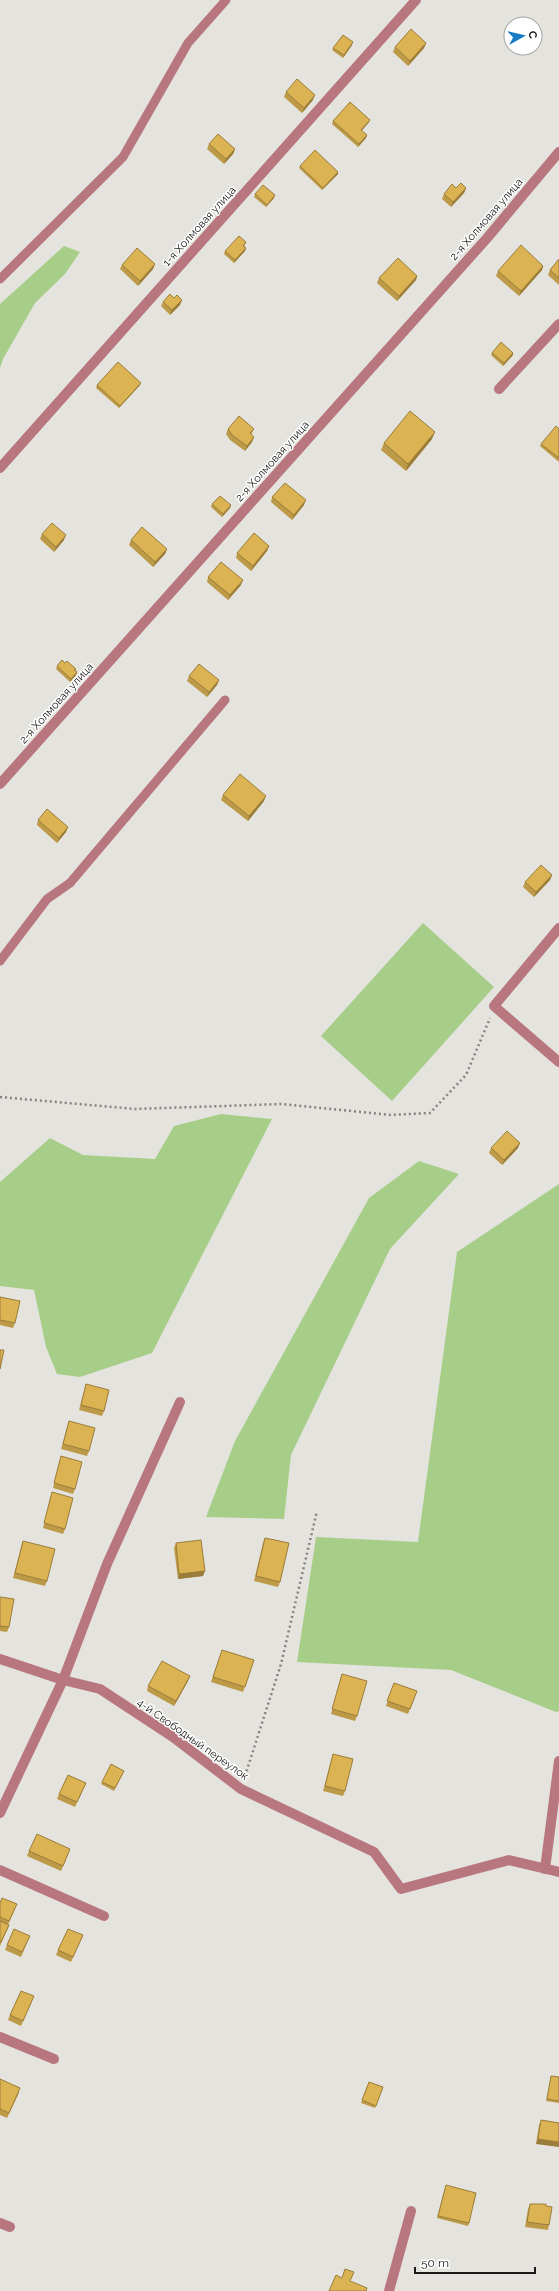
<svg xmlns="http://www.w3.org/2000/svg" width="559" height="2291" font-family="Raleway,sans-serif">
	<style>
		.green { fill: #a7ce89 }
		.lines { fill: none; stroke-linecap: round; stroke-linejoin: round }
		.path { stroke: #858380; stroke-width: 2.5; stroke-dasharray: 2 3; stroke-linecap: butt }
		.lane { stroke: #b8777f; stroke-width: 9 }
		.street { stroke: #b8777f; stroke-width: 10 }
		.wall { fill: #bd9a47 }
		.shaded-wall { fill: #9a7d3a }
		.building { fill: #dcb353; stroke: #9a7d3a }
		.labels { text-anchor: middle; stroke-width: 3; stroke-linejoin: round; paint-order: stroke }
		.street-label { font-size: 11px; fill: #191817; stroke: #fff }
	</style>
	<rect width="100%" height="100%" fill="#e5e3de"/>
	<g class="green">
		<polygon points="64,246 80,252 65,274 35,303 3,359 0,368 0,304"/>
		<polygon points="423,923 494,987 392,1101 321,1036"/>
		<polygon points="221,1114 272,1119 152,1353 80,1377 57,1374 46,1347 34,1290 0,1286 0,1182 50,1138 83,1155 155,1159 174,1126"/>
		<polygon points="419,1161 459,1174 390,1249 291,1455 284,1519 206,1517 235,1441 369,1198"/>
		<polygon points="559,1184 559,1711 556,1712 451,1670 297,1662 316,1537 418,1542 457,1252"/>
	</g>
	<g class="lines">
		<g class="path">
			<polyline points="0,1097 135,1109 282,1104 391,1115 430,1113 466,1075 490,1018"/>
			<polyline points="245,1776 281,1664 317,1511"/>
		</g>
		<g class="lane">
			<polyline points="0,279 123,157 188,43 226,0"/>
			<polyline points="0,961 47,899 70,883 225,700"/>
		</g>
		<g class="street">
			<polyline points="499,389 559,324"/>
			<polyline points="0,468 416,0"/>
			<polyline points="0,784 488,237 559,152"/>
			<polyline points="559,928 494,1006 559,1062"/>
			<polyline points="0,1659 63,1680 100,1689 173,1737 241,1789 374,1852 401,1889 509,1860 559,1872"/>
			<polyline points="0,1813 63,1680 107,1564 180,1402"/>
			<polyline points="545,1869 559,1761"/>
			<polyline points="0,1870 104,1916"/>
			<polyline points="0,2037 54,2059"/>
			<polyline points="0,2223 10,2227"/>
			<polyline points="389,2291 411,2211"/>
		</g>
	</g>
	<g class="wall">
		<polygon points="426,43 424,48 408,66 393,52 395,47"/>
		<polygon points="352,45 343,58 332,50 333,48"/>
		<polygon points="286,92 313,100 302,113 284,97"/>
		<polygon points="333,121 369,122 361,131 367,135 366,138 358,147 332,124"/>
		<polygon points="209,144 235,149 233,154 224,164 207,149"/>
		<polygon points="300,166 338,172 338,174 322,190 299,168"/>
		<polygon points="456,188 466,188 464,193 451,207 442,199 444,194"/>
		<polygon points="255,194 274,198 266,207 254,197"/>
		<polygon points="246,242 244,247 246,248 245,251 234,263 224,254 225,251"/>
		<polygon points="559,259 559,285 548,275 550,270"/>
		<polygon points="155,264 153,269 138,286 120,269 122,265"/>
		<polygon points="543,266 542,270 519,296 496,276 498,271"/>
		<polygon points="417,276 416,280 397,301 377,283 379,278"/>
		<polygon points="163,302 180,305 170,315 161,306"/>
		<polygon points="492,353 513,353 513,355 503,366 491,355"/>
		<polygon points="97,385 140,385 119,408 96,388"/>
		<polygon points="228,429 254,429 251,435 254,437 252,442 245,451 230,440 226,434"/>
		<polygon points="559,429 559,462 540,446 541,444"/>
		<polygon points="432,439 406,471 381,450 384,443"/>
		<polygon points="272,497 304,505 292,520 271,502"/>
		<polygon points="212,504 231,505 230,508 222,517 211,507"/>
		<polygon points="42,534 64,540 54,552 40,539"/>
		<polygon points="131,540 167,549 165,554 153,567 129,545"/>
		<polygon points="269,546 267,551 251,571 236,558 237,553"/>
		<polygon points="208,577 241,585 228,600 207,582"/>
		<polygon points="65,663 76,669 75,671 77,672 76,675 70,682 56,669 57,666"/>
		<polygon points="189,676 219,680 217,685 207,697 187,681"/>
		<polygon points="223,795 264,801 248,821 221,800"/>
		<polygon points="38,820 68,827 66,832 57,843 37,825"/>
		<polygon points="552,875 550,880 534,897 523,887 525,882"/>
		<polygon points="491,1148 518,1148 502,1165 489,1153"/>
		<polygon points="0,1297 15,1323 13,1328 0,1325"/>
		<polygon points="86,1384 104,1411 102,1416 79,1410"/>
		<polygon points="69,1421 89,1451 87,1456 61,1449"/>
		<polygon points="61,1456 75,1489 73,1494 53,1488"/>
		<polygon points="52,1492 65,1529 63,1534 43,1528"/>
		<polygon points="265,1538 280,1582 278,1587 254,1581 263,1543"/>
		<polygon points="23,1541 47,1581 45,1586 13,1578"/>
		<polygon points="176,1543 203,1576 178,1579 174,1548"/>
		<polygon points="0,1597 9,1627 7,1632 0,1631"/>
		<polygon points="222,1650 254,1660 243,1692 211,1682"/>
		<polygon points="342,1674 357,1716 355,1721 331,1714"/>
		<polygon points="188,1681 174,1706 147,1691 148,1686"/>
		<polygon points="394,1683 417,1691 408,1714 386,1706"/>
		<polygon points="333,1754 345,1791 343,1796 323,1791"/>
		<polygon points="123,1773 114,1791 101,1784 102,1782"/>
		<polygon points="86,1783 75,1807 57,1799 59,1794"/>
		<polygon points="70,1849 61,1871 27,1856 29,1851"/>
		<polygon points="0,1903 15,1909 8,1925 9,1925 7,1930 0,1946"/>
		<polygon points="83,1935 71,1962 56,1955 58,1950"/>
		<polygon points="30,1936 21,1957 5,1950 7,1945"/>
		<polygon points="32,2001 21,2026 8,2020 10,2015"/>
		<polygon points="551,2076 559,2077 559,2103 546,2101"/>
		<polygon points="0,2079 19,2093 7,2118 0,2115"/>
		<polygon points="369,2082 383,2087 375,2108 361,2103"/>
		<polygon points="541,2120 559,2123 536,2144 539,2125"/>
		<polygon points="445,2188 469,2223 468,2226 437,2218"/>
		<polygon points="530,2204 546,2206 549,2225 548,2230 525,2227 528,2209"/>
	</g>
	<g class="shaded-wall">
		<polygon points="353,42 352,45 343,58 344,55"/>
		<polygon points="426,43 424,48 408,66 410,61"/>
		<polygon points="315,95 313,100 302,113 304,108"/>
		<polygon points="370,120 369,122 360,133 361,130"/>
		<polygon points="367,135 366,138 358,147 359,144"/>
		<polygon points="235,149 233,154 224,164 226,159"/>
		<polygon points="338,172 338,174 322,190 323,188"/>
		<polygon points="466,188 464,193 451,207 453,202"/>
		<polygon points="275,195 274,198 266,207 267,205"/>
		<polygon points="246,248 245,251 234,263 235,260"/>
		<polygon points="155,264 153,269 138,286 140,281"/>
		<polygon points="543,266 542,270 519,296 521,291"/>
		<polygon points="417,276 416,280 397,301 399,296"/>
		<polygon points="182,300 180,305 170,315 172,310"/>
		<polygon points="513,353 513,355 503,366 504,363"/>
		<polygon points="141,383 140,385 119,408 120,406"/>
		<polygon points="435,432 432,439 406,471 408,464"/>
		<polygon points="254,437 252,442 245,451 247,446"/>
		<polygon points="306,500 304,505 292,520 294,515"/>
		<polygon points="231,505 230,508 222,517 223,514"/>
		<polygon points="66,535 64,540 54,552 56,547"/>
		<polygon points="269,546 267,551 251,571 253,566"/>
		<polygon points="167,549 165,554 153,567 155,562"/>
		<polygon points="243,580 241,585 228,600 230,595"/>
		<polygon points="77,672 76,675 70,682 71,679"/>
		<polygon points="219,680 217,685 207,697 209,692"/>
		<polygon points="266,796 264,801 248,821 249,816"/>
		<polygon points="68,827 66,832 57,843 59,838"/>
		<polygon points="552,875 550,880 534,897 536,892"/>
		<polygon points="520,1143 518,1148 502,1165 504,1160"/>
		<polygon points="205,1571 203,1576 178,1579 179,1574"/>
		<polygon points="190,1676 188,1681 174,1706 176,1701"/>
		<polygon points="538,2139 559,2142 559,2147 536,2144"/>
	</g>
	<g class="building">
		<polygon points="411,29 426,43 410,61 395,47"/>
		<polygon points="343,35 353,42 344,55 333,48"/>
		<polygon points="297,79 315,95 304,108 286,92"/>
		<polygon points="350,102 370,120 361,130 367,135 359,144 333,121"/>
		<polygon points="218,134 235,149 226,159 209,144"/>
		<polygon points="315,150 338,172 323,188 300,166"/>
		<polygon points="461,183 466,188 453,202 444,194 452,184 456,188"/>
		<polygon points="263,185 275,195 267,205 255,194"/>
		<polygon points="239,236 246,242 243,246 246,248 235,260 225,251"/>
		<polygon points="521,245 543,266 521,291 498,271"/>
		<polygon points="137,248 155,264 140,281 122,265"/>
		<polygon points="398,258 417,276 399,296 379,278"/>
		<polygon points="559,259 559,278 550,270"/>
		<polygon points="170,294 174,298 177,295 182,300 172,310 163,302"/>
		<polygon points="501,342 513,353 504,363 492,353"/>
		<polygon points="118,362 141,383 120,406 97,385"/>
		<polygon points="410,411 435,432 408,464 384,443"/>
		<polygon points="239,416 254,429 250,433 254,437 247,446 232,435 228,429"/>
		<polygon points="556,426 559,429 559,458 541,444"/>
		<polygon points="285,483 306,500 294,515 272,497"/>
		<polygon points="220,496 231,505 223,514 212,504"/>
		<polygon points="52,523 66,535 56,547 42,534"/>
		<polygon points="142,527 167,549 155,562 131,540"/>
		<polygon points="254,533 269,546 253,566 237,553"/>
		<polygon points="221,562 243,580 230,595 208,577"/>
		<polygon points="62,660 65,663 67,661 76,669 74,670 77,672 71,679 57,666"/>
		<polygon points="199,664 219,680 209,692 189,676"/>
		<polygon points="240,774 266,796 249,816 223,795"/>
		<polygon points="47,809 68,827 59,838 38,820"/>
		<polygon points="541,865 552,875 536,892 525,882"/>
		<polygon points="507,1131 520,1143 504,1160 491,1148"/>
		<polygon points="0,1297 20,1301 15,1323 0,1320"/>
		<polygon points="0,1350 4,1350 0,1369"/>
		<polygon points="86,1384 109,1390 104,1411 81,1405"/>
		<polygon points="69,1421 95,1428 89,1451 63,1444"/>
		<polygon points="61,1456 82,1462 75,1489 54,1483"/>
		<polygon points="52,1492 73,1498 65,1529 44,1523"/>
		<polygon points="265,1538 289,1543 280,1582 256,1576"/>
		<polygon points="201,1540 205,1571 179,1574 176,1543"/>
		<polygon points="23,1541 55,1549 47,1581 15,1573"/>
		<polygon points="0,1597 14,1599 9,1627 0,1626"/>
		<polygon points="222,1650 254,1660 245,1687 213,1677"/>
		<polygon points="162,1661 190,1676 176,1701 148,1686"/>
		<polygon points="342,1674 367,1681 357,1716 332,1709"/>
		<polygon points="394,1683 417,1691 410,1709 387,1701"/>
		<polygon points="333,1754 353,1759 345,1791 325,1786"/>
		<polygon points="111,1764 124,1771 115,1788 102,1782"/>
		<polygon points="68,1775 86,1783 77,1802 59,1794"/>
		<polygon points="37,1834 70,1849 63,1866 29,1851"/>
		<polygon points="2,1898 17,1904 9,1921 0,1917 0,1903"/>
		<polygon points="0,1921 9,1925 1,1942 0,1942"/>
		<polygon points="14,1929 30,1936 22,1952 7,1945"/>
		<polygon points="68,1929 83,1935 73,1957 58,1950"/>
		<polygon points="21,1991 34,1996 23,2021 10,2015"/>
		<polygon points="551,2076 559,2077 559,2101 547,2099"/>
		<polygon points="0,2079 20,2088 9,2113 0,2109"/>
		<polygon points="369,2082 383,2087 376,2106 362,2100"/>
		<polygon points="541,2120 559,2123 559,2142 538,2139"/>
		<polygon points="446,2185 476,2193 469,2223 438,2216"/>
		<polygon points="530,2204 546,2204 546,2206 552,2207 549,2225 527,2222"/>
		<polygon points="345,2269 354,2272 350,2281 367,2288 366,2291 329,2291 336,2275 342,2278"/>
	</g>
	<g class="labels">
		<g class="street-label">
			<text transform="translate(486 219) rotate(-49)" y="4">2-я Холмовая улица</text>
			<text transform="translate(199 226) rotate(-48)" y="4">1-я Холмовая улица</text>
			<text transform="translate(272 461) rotate(-48)" y="4">2-я Холмовая улица</text>
			<text transform="translate(56 703) rotate(-48)" y="4">2-я Холмовая улица</text>
			<text transform="translate(193 1739) rotate(35)" y="4">4-й Свободный переулок</text>
		</g>
	</g>
	<g transform="translate(523 36) rotate(82)"><circle r="19" fill="#ffffff" stroke="#a3a3a2"/>
	<path d="M0-3L7 15L0 10L-7 15Z" fill="#177bc6"/>
	<text y="-6" font-size="11" font-weight="bold" text-anchor="middle" fill="#191817">С</text>
	</g>
	<path d="M415 2267v6h120v-6" fill="none" stroke="#191817" stroke-width="2"/>
	<text x="421" y="2267" font-size="12" fill="#191817" stroke="#ffffff" stroke-width="3" paint-order="stroke">50 m</text>
</svg>
